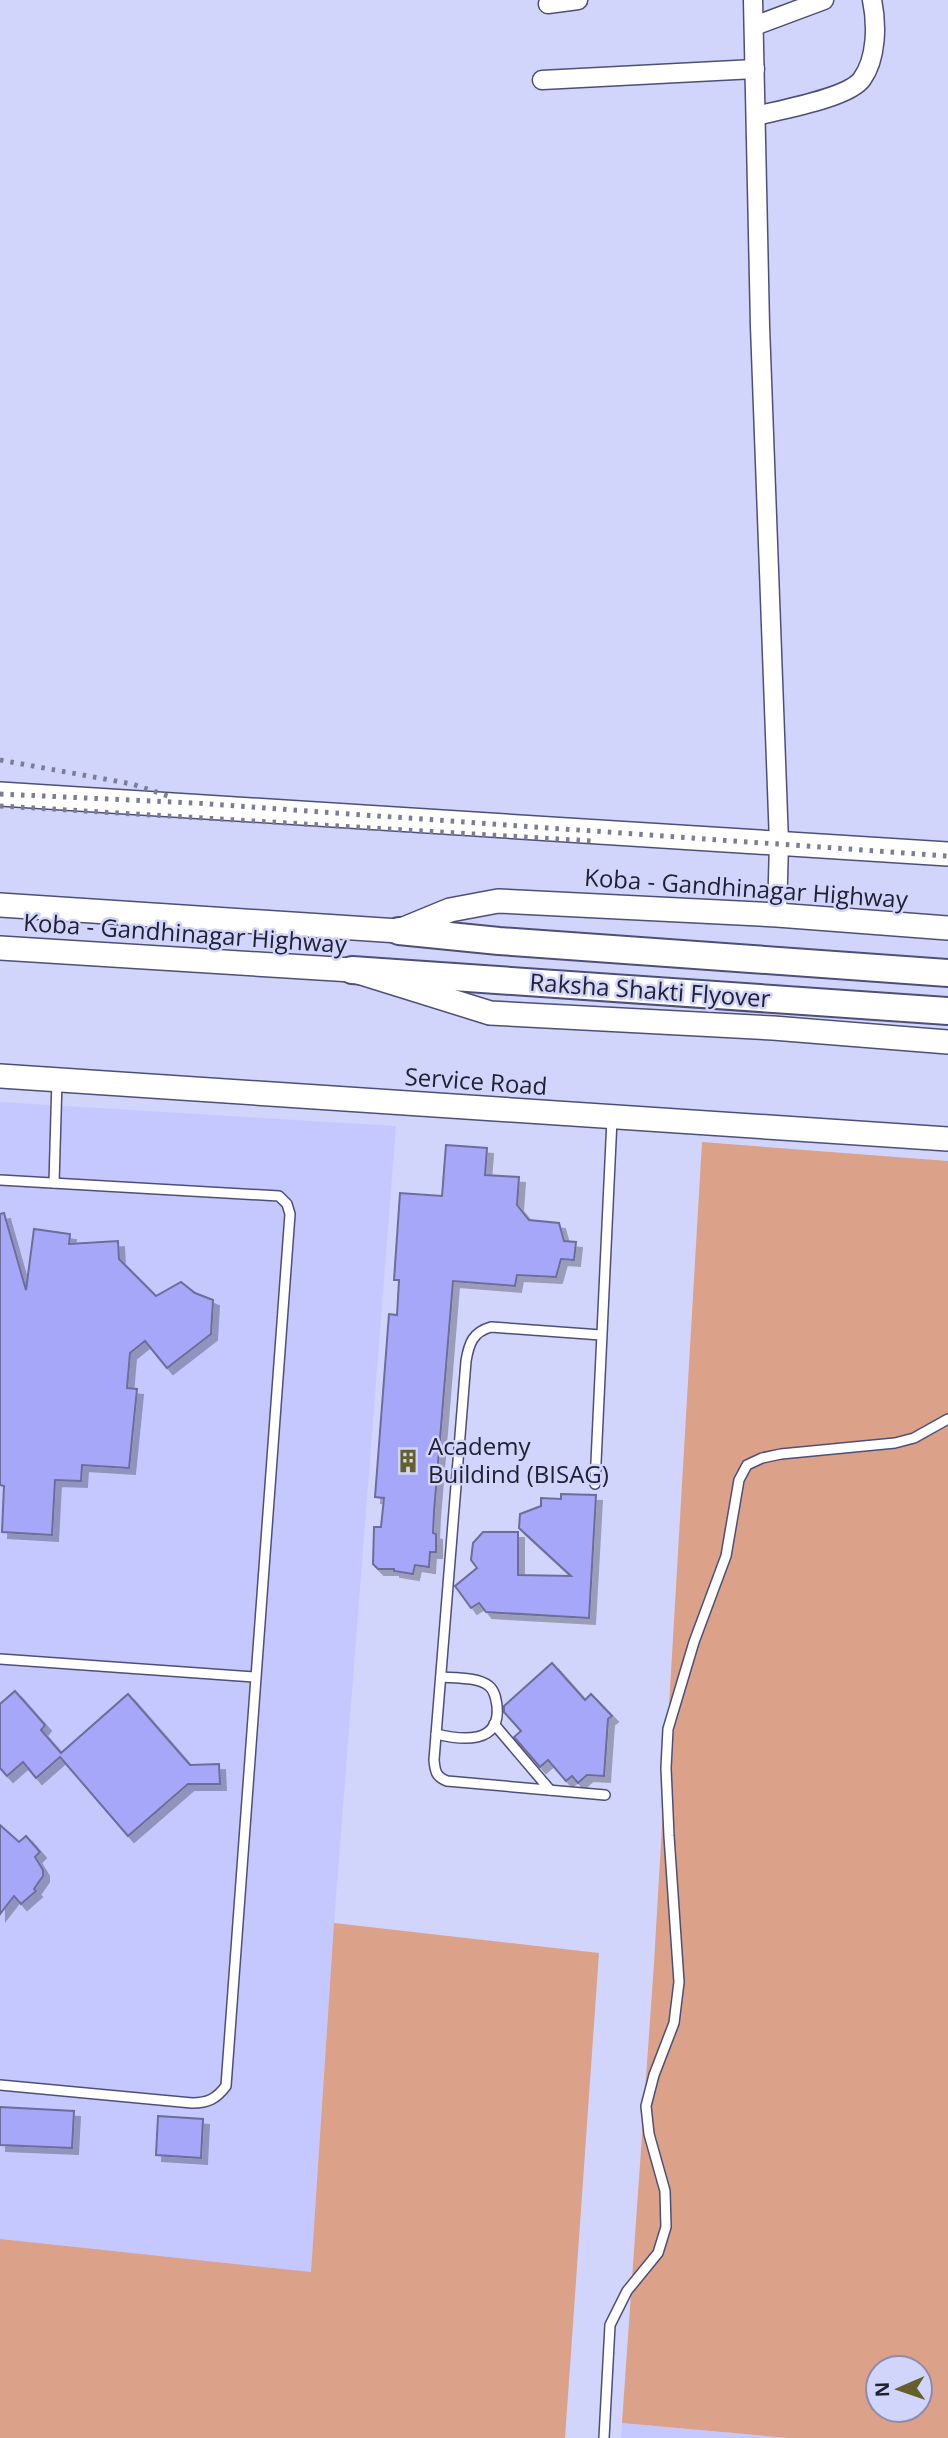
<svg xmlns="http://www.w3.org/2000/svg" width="948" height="2438" font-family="'Open Sans',sans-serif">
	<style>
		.built { fill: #c5c8ff }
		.green { fill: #dca189; fill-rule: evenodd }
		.building { fill: #a6a7f8; stroke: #6c6e99; stroke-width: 2; filter: url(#shadow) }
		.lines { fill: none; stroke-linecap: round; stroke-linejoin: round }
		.lane-casing { stroke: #4e4f78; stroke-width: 12 }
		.street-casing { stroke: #4e4f78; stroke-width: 21 }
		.secondary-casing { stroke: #4e4f78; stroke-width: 26 }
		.primary-casing { stroke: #4e4f78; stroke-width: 30 }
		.lane { stroke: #fff; stroke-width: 9 }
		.street { stroke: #fff; stroke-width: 18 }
		.secondary { stroke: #fff; stroke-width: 23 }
		.primary { stroke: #fff; stroke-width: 26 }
		.rail { stroke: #7b7d98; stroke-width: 5; stroke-dasharray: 3.5 7; stroke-linecap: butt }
		.labels { text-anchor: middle; stroke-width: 5; stroke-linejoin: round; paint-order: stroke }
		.street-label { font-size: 24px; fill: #202132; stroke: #d2d5fb }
		.poi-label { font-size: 24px; fill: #202132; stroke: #d2d5fb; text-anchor: start }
	</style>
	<defs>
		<filter id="shadow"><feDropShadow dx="6" dy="6" stdDeviation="0" flood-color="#0004"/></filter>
	</defs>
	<rect width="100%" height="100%" fill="#d2d5fb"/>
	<g class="built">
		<polygon points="0,1102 396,1126 334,1923 311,2272 565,2438 0,2438"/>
		<polygon points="622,2423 788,2438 621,2438"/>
	</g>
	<g class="green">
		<path d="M702,1142L948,1161V2438H788L622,2423L654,1963ZM878,2368H920V2410H878Z"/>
		<polygon points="334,1923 599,1953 565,2438 0,2438 0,2239 311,2272"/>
	</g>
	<g class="building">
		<polygon points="446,1145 487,1148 485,1175 519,1177 517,1205 529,1220 559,1223 564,1241 576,1242 574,1260 561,1259 556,1277 517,1275 515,1286 453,1281 434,1512 433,1533 436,1534 436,1552 430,1552 429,1567 415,1565 413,1574 394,1571 394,1569 378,1569 373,1564 374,1527 381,1527 384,1498 375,1497 389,1314 397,1315 399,1280 394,1280 400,1193 442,1196"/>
		<polygon points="4,1213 26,1290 34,1229 70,1234 69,1244 118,1241 119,1259 156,1296 181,1282 195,1293 213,1300 211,1334 167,1368 145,1341 130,1353 127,1388 137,1389 129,1468 82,1465 81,1481 55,1480 52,1535 2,1532 4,1486 0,1485 0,1214"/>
		<polygon points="561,1494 596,1495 589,1618 486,1612 479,1603 471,1608 455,1586 477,1568 471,1560 473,1543 483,1532 518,1532 518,1575 571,1576 519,1528 520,1514 541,1506 541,1498 561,1499"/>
		<polygon points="552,1663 585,1700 591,1694 612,1716 608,1719 604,1776 587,1775 578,1783 572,1776 566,1781 548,1760 540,1767 514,1737 521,1731 504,1712 504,1706"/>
		<polygon points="15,1691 45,1725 41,1730 61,1753 128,1694 190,1765 219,1764 220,1784 188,1784 128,1836 60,1757 36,1778 23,1762 7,1776 0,1768 0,1704"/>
		<polygon points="0,1825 19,1842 26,1836 40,1852 35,1857 43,1870 43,1876 34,1889 36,1891 21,1904 14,1896 0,1914"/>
		<polygon points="0,2107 74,2111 72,2148 0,2145"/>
		<polygon points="158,2116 203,2119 201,2158 156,2155"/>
	</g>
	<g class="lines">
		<g class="lane-casing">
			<g id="lane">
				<path d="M0,1180L279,1196L287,1204L290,1214L226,2086C216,2099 208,2103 192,2103L0,2085"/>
				<polyline points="54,1183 57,1080"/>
				<path d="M601,1335L491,1327C473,1332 469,1343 466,1361L434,1760C435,1771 436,1777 447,1781L605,1795"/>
				<polyline points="595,1484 612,1119"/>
				<polyline points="0,1659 254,1677"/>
				<polyline points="494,1724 550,1790"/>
				<path d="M436,1734C461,1740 501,1745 497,1706C496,1699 495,1691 489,1686C478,1677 455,1678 441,1677"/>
				<polyline points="604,2438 610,2325 627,2291 658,2253 666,2227 665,2191 649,2134 646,2106 654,2075 674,2023 679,1982 669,1836 666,1768 668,1729 694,1642 726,1556 739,1480 747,1465 762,1458 781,1454 895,1443 914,1438 948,1419"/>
			</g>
		</g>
		<g class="street-casing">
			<g id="street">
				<polyline points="753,0 760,326 779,843 777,915"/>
				<polyline points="548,4 578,0"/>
				<polyline points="754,26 824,0"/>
				<polyline points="542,80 755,69"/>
				<path d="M756,116C779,110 849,98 862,79C877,58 877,24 872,0"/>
			</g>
		</g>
		<g class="secondary-casing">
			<g id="secondary">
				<polyline points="0,794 948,854"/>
				<polyline points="0,905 399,931 450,910 498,901 777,915 948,928"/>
				<polyline points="0,948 352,970 490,1013 773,1028 948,1042"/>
				<polyline points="0,1076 948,1139"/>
			</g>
		</g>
		<g class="primary-casing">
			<g id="primary">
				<polyline points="399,931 499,941 948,973"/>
				<polyline points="352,970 948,1011"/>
			</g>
		</g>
		<use href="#lane" class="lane"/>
		<use href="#street" class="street"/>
		<use href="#secondary" class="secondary"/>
		<use href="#primary" class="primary"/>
		<g class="rail">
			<polyline points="0,760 132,784 171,797"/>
			<polyline points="0,794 194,803 948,856"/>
			<polyline points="0,806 592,841"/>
		</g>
	</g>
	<defs>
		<g id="building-bare" transform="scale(1.89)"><path d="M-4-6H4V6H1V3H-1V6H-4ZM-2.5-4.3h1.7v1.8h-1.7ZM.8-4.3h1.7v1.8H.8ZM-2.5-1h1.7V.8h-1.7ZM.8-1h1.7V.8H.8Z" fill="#655f2c" stroke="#d2d5fb" stroke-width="2.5" paint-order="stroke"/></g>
	</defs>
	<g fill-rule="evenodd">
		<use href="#building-bare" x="408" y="1461"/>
	</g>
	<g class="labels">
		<g class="street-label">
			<text transform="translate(746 889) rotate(4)" y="8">Koba - Gandhinagar Highway</text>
			<text transform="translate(185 934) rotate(4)" y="8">Koba - Gandhinagar Highway</text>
			<text transform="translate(650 991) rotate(4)" y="8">Raksha Shakti Flyover</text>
			<text transform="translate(476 1082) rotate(4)" y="8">Service Road</text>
		</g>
		<g class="poi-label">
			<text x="428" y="1455">Academy<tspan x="428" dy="28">Buildind (BISAG)</tspan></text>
		</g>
	</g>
	<g transform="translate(899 2389) rotate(268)"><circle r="33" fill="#d2d5fb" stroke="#8b8dab" stroke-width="2"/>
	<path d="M0-5L12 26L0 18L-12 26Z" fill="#655f2c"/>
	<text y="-10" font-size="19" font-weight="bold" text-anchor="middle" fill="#202132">N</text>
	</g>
</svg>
